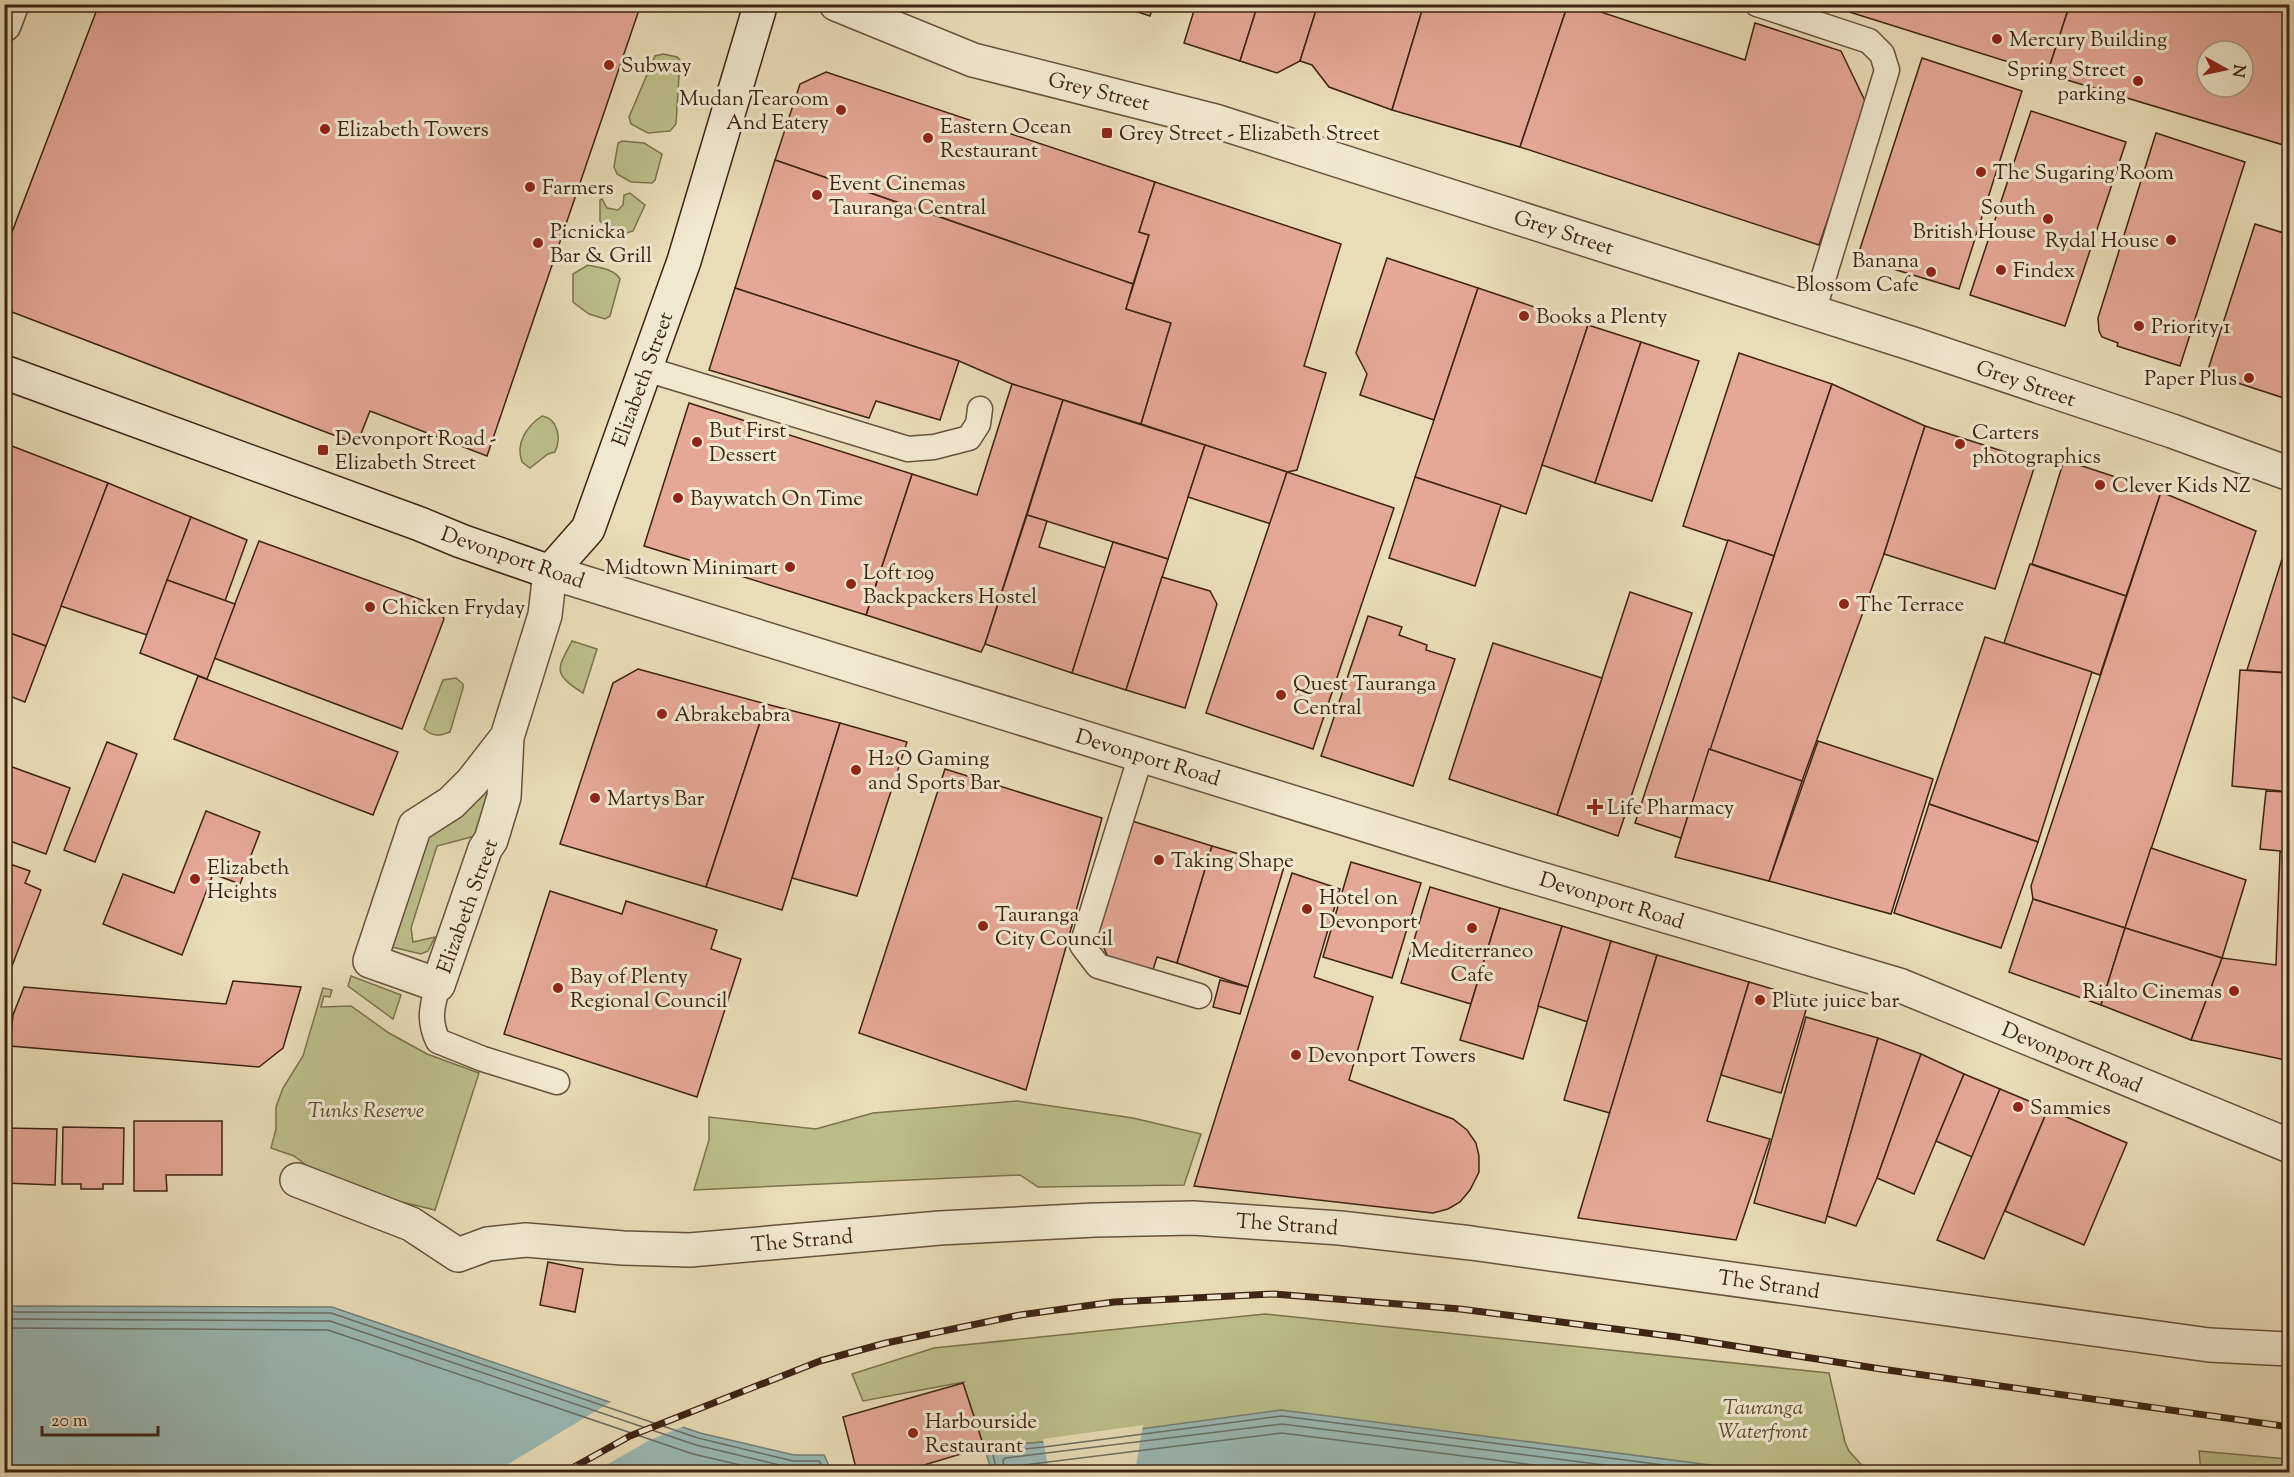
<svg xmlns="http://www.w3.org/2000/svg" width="2294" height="1477" font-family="'Sorts Mill Goudy',serif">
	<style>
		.green { fill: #bcbf8a; stroke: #7d7150; stroke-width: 1.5 }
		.water { fill: #9abab6; stroke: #757e76; stroke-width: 1.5 }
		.pier { fill: #e9dcb6 }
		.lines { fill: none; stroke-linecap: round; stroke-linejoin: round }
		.shore { stroke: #6c6e66; stroke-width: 1.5 }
		.building { fill: #e5a796; stroke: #3e2315; stroke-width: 1.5; fill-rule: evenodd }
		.service-casing { stroke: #69513d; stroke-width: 27 }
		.minor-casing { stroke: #69513d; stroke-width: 36 }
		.secondary-casing { stroke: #3e2315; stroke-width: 36 }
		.service { stroke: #f1e8d0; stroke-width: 24 }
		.minor { stroke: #f1e8d0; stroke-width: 33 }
		.secondary { stroke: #f1e8d0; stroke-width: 33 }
		.rail-casing { stroke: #3e2315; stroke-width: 7 }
		.rail { stroke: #f1e8d0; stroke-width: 4.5; stroke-dasharray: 14; stroke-linecap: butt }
		.poi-dot { fill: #8f2418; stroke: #f1e8d0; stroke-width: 2 }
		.labels { text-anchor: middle; stroke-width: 6; stroke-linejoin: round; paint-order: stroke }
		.poi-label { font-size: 21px; fill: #3e2315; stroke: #f1e8d0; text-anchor: start }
		.street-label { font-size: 21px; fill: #3e2315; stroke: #f1e8d0 }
		.park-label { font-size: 21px; font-style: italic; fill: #5e4a32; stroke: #f1e8d0 }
	</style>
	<rect width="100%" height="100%" fill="#e9dcb6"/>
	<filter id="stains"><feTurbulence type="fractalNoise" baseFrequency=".00333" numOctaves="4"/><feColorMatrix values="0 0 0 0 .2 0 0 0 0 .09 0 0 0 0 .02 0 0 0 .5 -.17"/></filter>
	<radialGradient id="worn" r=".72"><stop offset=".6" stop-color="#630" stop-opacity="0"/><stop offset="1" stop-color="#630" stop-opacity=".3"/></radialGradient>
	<g class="green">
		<polygon points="663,54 677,57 680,60 676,124 670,131 648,133 631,124 629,117 655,56"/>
		<polygon points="622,141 644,143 662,154 655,180 652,183 631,182 617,174 614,167 618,143"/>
		<polygon points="630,193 645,205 633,231 627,233 605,226 600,221 600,200 602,199 607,208 618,210 623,205 624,195"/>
		<path d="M588,265C600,268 614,269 620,279L610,316L605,319L589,314L573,302V274Z"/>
		<path d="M542,416C559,419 561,439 555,452L548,454L530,468L522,462C515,443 527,426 542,416Z"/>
		<path d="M572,641L597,649L583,693C552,673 557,670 572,641Z"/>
		<path d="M456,678L463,684V688L450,732C440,736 433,737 424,729L443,680Z"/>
		<polygon points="487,792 492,795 475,836 437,846 411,928 413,942 435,937 428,951 421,954 392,947 390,943 430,833"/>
		<polygon points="351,976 401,995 393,1019 348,986"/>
		<polygon points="323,988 332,990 330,997 324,996 321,1007 351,1006 389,1033 427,1054 479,1073 435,1210 373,1195 318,1174 294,1156 271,1148 276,1129 276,1107 283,1088 303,1056"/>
		<polygon points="1017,1101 1133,1118 1201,1134 1184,1185 1038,1187 1020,1175 694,1190 709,1140 709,1117 816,1129 873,1113"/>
		<polygon points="1265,1314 1829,1373 1845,1442 1849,1451 1868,1472 1765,1472 1044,1442 984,1447 963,1383 964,1382 863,1401 852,1374 934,1348"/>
		<polygon points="2199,1451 2289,1459 2289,1472 2201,1472"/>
	</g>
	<g class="water">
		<polygon points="5,1306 332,1307 700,1433 794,1455 824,1455 832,1472 5,1472"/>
		<polygon points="1281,1410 1765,1472 992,1472 984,1447 1044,1442"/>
	</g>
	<g class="pier">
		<polygon points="614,1400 687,1425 650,1440 594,1472 495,1472"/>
		<polygon points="1143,1425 1135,1472 1049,1472 1043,1439"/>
	</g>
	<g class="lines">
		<g class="shore">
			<polyline points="4,1312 331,1313 698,1438 793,1461 819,1461 826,1472"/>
			<polyline points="4,1319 330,1321 696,1445 792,1468 814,1468 817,1472"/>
			<polyline points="4,1328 328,1330 693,1454 770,1472"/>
			<polyline points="997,1472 993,1455 995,1452 1044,1447 1282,1416 1718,1472"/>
			<polyline points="1005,1472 1003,1461 1005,1458 1282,1424 1659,1472"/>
			<polyline points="1014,1472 1016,1466 1282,1433 1588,1472"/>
		</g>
	</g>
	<g class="building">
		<polygon points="99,4 641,4 487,456 370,411 357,444 4,309 4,253"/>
		<polygon points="1114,4 1154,4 1150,16"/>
		<polygon points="1196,4 1258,4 1240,61 1184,43"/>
		<polygon points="1258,4 1318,4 1300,61 1277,73 1240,61"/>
		<polygon points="1318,4 1424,4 1392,110 1329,87 1312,65 1300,61"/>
		<polygon points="1424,4 1568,4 1520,147 1392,110"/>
		<polygon points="1568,4 1577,4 1745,60 1755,23 1841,51 1867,105 1819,245 1520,147"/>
		<polygon points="1824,4 2070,4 2047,74"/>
		<path d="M2070,4H2290V147L2047,74ZM2207,51H2243V87H2207Z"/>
		<polygon points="1922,58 2022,91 1959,289 1857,258"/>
		<polygon points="826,72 1155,182 1139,232 1149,235 1133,284 775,160 800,84"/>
		<polygon points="2031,111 2126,142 2065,326 1970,295"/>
		<polygon points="2156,133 2245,162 2180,366 2117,346 2118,343 2102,337 2099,331 2098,318"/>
		<polygon points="775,160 1133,284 1126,309 1171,323 1141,424 1012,384 959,361 735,288"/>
		<polygon points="1155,182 1341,244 1304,366 1326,373 1297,470 1287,472 1141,424 1171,323 1126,309 1149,235 1139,232"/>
		<polygon points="2255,224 2290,235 2290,400 2207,373"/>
		<polygon points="1387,258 1478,288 1434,420 1360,395 1367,374 1356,353"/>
		<polygon points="735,288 959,361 940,420 876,401 869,418 709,370"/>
		<polygon points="1478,288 1588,325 1526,514 1415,477"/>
		<polygon points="1588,325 1641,342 1595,483 1542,465"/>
		<polygon points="1641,342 1699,361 1652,501 1595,483"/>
		<polygon points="1739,353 1832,384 1774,556 1683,526"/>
		<polygon points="1012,384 1063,400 985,644 981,652 866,615 912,474 977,495"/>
		<polygon points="1832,384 1925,426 1884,554 1802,781 1709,749"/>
		<polygon points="1063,400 1205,445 1168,559 1027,515"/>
		<polygon points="689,403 912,474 866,615 644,546"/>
		<polygon points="1925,426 2036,462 1995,589 1884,554"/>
		<polygon points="4,443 108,483 46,646 4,631"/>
		<polygon points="1205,445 1287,472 1271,524 1188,497"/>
		<polygon points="2064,460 2161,492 2126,596 2032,564"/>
		<polygon points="1287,472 1394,508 1313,749 1206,713"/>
		<polygon points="1415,477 1501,505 1475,586 1389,558"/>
		<polygon points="108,483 191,517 147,635 61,606"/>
		<polygon points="2161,492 2256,531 2125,928 2033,899 2031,886"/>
		<polygon points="1027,515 1047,521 1039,547 1106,568 1072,673 985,644"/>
		<polygon points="191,517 247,540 225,601 167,580"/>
		<polygon points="2289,537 2290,673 2247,670"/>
		<polygon points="1728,540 1774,556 1681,838 1635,823"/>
		<polygon points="259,541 439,606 444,619 402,729 214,658"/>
		<polygon points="1113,542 1168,559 1126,690 1072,673"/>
		<polygon points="2030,564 2126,596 2100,675 2004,643"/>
		<polygon points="1162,577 1210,591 1217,604 1185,708 1126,690"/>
		<polygon points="167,580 235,604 207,679 140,653"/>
		<polygon points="1630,592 1692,613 1618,836 1557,815"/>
		<polygon points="1368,616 1402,627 1399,635 1427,645 1426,650 1455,659 1413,786 1321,756"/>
		<polygon points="4,631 46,646 25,702 4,694"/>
		<polygon points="1985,637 2092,672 2038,842 1929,804"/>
		<polygon points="1493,643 1602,678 1557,815 1449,779"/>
		<polygon points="638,669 766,704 706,887 560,844 613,683"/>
		<polygon points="2240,670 2290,673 2290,792 2232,786"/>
		<polygon points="198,676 398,752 373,815 174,739"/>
		<polygon points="766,704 840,723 782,910 706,887"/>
		<polygon points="840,723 907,742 857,896 792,878"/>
		<polygon points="1818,741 1933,779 1891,914 1769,881"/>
		<polygon points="107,742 137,754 95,862 64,850"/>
		<polygon points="1709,749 1802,781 1769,881 1675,857"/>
		<polygon points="4,764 70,788 46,854 4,839"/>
		<polygon points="945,769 1102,818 1026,1090 859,1033"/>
		<polygon points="2266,791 2290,792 2290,852 2260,849"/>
		<polygon points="1929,804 2038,842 2001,948 1894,913"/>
		<polygon points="206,811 260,832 240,884 213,874 182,955 103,924 123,874 174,893"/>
		<polygon points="1132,821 1212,846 1177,963 1157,957 1152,973 1109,960 1098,934"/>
		<polygon points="1212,846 1284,867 1248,987 1177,963"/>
		<polygon points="2151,848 2246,880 2222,958 2125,928"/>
		<polygon points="2280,852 2290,852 2290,1061 2191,1040 2222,958 2276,965"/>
		<polygon points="4,862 30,871 25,883 41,890 4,987"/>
		<polygon points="1351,862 1421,883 1392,978 1323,957"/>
		<polygon points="1292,873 1340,889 1314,977 1373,997 1349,1080 1453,1119 1467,1130 1476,1143 1479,1156 1479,1172 1470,1190 1460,1202 1448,1209 1433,1213 1194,1186"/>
		<polygon points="1430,887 1500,908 1471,1004 1401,983"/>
		<polygon points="550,891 622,914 626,901 717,930 711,949 741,959 697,1097 504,1034"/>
		<polygon points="2033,899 2125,928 2101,1005 2009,972"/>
		<polygon points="1500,908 1562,926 1523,1059 1460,1040"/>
		<polygon points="1562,926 1611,941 1588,1022 1538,1006"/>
		<polygon points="2125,928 2222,958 2191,1040 2101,1005"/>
		<polygon points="1611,941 1657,955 1610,1113 1564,1100"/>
		<polygon points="1657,955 1749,982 1707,1121 1770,1139 1736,1240 1578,1218"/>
		<polygon points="1220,980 1248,987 1240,1014 1213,1007"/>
		<polygon points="233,981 301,987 283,1048 259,1067 10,1046 13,1015 24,987 226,1004"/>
		<polygon points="1749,982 1809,1000 1781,1093 1721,1075"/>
		<polygon points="1806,1017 1878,1038 1825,1223 1754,1203"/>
		<polygon points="1878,1038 1921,1054 1877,1178 1856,1226 1827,1216"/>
		<polygon points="1921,1054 1964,1074 1914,1194 1877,1178"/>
		<polygon points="1964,1074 2000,1089 1972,1157 1936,1141"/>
		<polygon points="2000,1089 2048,1109 1984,1259 1937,1240"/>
		<polygon points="2048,1109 2127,1143 2084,1245 2005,1211"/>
		<polygon points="134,1121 222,1121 222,1175 166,1175 167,1191 134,1191"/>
		<polygon points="63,1127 124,1128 123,1184 103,1184 103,1189 81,1189 81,1184 62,1184"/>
		<polygon points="4,1128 57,1129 55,1185 4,1183"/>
		<polygon points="548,1262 583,1269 575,1312 540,1305"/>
		<polygon points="963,1383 984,1447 901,1472 857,1472 843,1417"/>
	</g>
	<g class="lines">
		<g class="service-casing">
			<g id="service">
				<polyline points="1757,4 1869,41 1882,54 1887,70 1813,312"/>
				<polyline points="646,369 908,449 934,447 969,438 978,424 980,409"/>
				<polyline points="1141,755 1082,945 1098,966 1199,996"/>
				<path d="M438,985C432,1006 428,1020 438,1041L483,1059L557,1082"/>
			</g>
		</g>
		<g class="minor-casing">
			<g id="minor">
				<polyline points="836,4 973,60 1215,121 1913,344 2172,431 2290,474"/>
				<polyline points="4,25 12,4"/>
				<polyline points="507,737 472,782 451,803 415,826 370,961 438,985 485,849 491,840 504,797 507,737 545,615 550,572 1514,871 1899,985 2290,1146"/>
				<polyline points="297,1180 411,1224 458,1255 488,1244 526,1240 623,1248 690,1250 940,1228 1095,1220 1193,1218 1340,1228 1471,1243 2209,1345 2290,1349"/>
			</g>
		</g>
		<g class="secondary-casing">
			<polyline id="secondary" points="4,372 420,524 461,541 550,572 588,529 684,261 759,10"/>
		</g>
		<use href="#service" class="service"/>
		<use href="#minor" class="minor"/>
		<use href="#secondary" class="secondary"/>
		<g class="rail-casing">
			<polyline id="rail" points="565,1472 630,1436 820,1361 886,1343 1020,1315 1114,1302 1274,1294 1460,1309 1677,1337 1881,1369 2290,1427"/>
		</g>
		<use href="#rail" class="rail"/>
	</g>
	<g class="poi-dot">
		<circle cx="1997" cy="39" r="6"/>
		<circle cx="609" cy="65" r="6"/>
		<circle cx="2138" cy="81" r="6"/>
		<circle cx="841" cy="110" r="6"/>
		<circle cx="325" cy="129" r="6"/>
		<rect x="1101" y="127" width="12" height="12" rx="3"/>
		<circle cx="928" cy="138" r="6"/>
		<circle cx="1981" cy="172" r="6"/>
		<circle cx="530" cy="187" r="6"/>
		<circle cx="817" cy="195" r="6"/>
		<circle cx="2048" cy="219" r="6"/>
		<circle cx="2171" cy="240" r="6"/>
		<circle cx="538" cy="243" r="6"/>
		<circle cx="2001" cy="270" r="6"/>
		<circle cx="1931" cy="272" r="6"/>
		<circle cx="1524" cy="316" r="6"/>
		<circle cx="2139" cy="326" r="6"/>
		<circle cx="2249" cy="378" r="6"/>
		<circle cx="697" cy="442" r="6"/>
		<circle cx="1960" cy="444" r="6"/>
		<rect x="317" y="444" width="12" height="12" rx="3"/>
		<circle cx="2100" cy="485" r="6"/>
		<circle cx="678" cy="498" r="6"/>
		<circle cx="790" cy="567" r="6"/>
		<circle cx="851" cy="584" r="6"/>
		<circle cx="1844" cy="604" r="6"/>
		<circle cx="370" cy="607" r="6"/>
		<circle cx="1281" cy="695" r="6"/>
		<circle cx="662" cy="714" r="6"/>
		<circle cx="856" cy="770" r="6"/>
		<circle cx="595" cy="798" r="6"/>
		<path d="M1592 798h6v6h6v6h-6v6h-6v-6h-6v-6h6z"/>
		<circle cx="1159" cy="860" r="6"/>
		<circle cx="195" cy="879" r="6"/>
		<circle cx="1307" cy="909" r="6"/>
		<circle cx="983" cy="926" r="6"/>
		<circle cx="1472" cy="928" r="6"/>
		<circle cx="558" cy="988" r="6"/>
		<circle cx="2234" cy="991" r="6"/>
		<circle cx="1760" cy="1000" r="6"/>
		<circle cx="1296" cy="1055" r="6"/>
		<circle cx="2018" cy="1107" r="6"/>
		<circle cx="913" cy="1433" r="6"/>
	</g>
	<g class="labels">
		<g class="poi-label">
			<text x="2009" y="46">Mercury Building</text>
			<text x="621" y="72">Subway</text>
			<text x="2126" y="76" text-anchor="end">Spring Street<tspan x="2126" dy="24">parking</tspan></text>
			<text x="829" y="105" text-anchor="end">Mudan Tearoom<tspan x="829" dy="24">And Eatery</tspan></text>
			<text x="940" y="133">Eastern Ocean<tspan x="940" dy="24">Restaurant</tspan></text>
			<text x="337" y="136">Elizabeth Towers</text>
			<text x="1119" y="140">Grey Street - Elizabeth Street</text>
			<text x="1993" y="179">The Sugaring Room</text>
			<text x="829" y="190">Event Cinemas<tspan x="829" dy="24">Tauranga Central</tspan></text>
			<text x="542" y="194">Farmers</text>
			<text x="2036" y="214" text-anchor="end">South<tspan x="2036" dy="24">British House</tspan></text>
			<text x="550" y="238">Picnicka<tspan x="550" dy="24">Bar &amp; Grill</tspan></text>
			<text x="2159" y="247" text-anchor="end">Rydal House</text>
			<text x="1919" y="267" text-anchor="end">Banana<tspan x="1919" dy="24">Blossom Cafe</tspan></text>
			<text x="2013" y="277">Findex</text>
			<text x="1536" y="323">Books a Plenty</text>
			<text x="2151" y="333">Priority 1</text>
			<text x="2237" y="385" text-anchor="end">Paper Plus</text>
			<text x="709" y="437">But First<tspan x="709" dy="24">Dessert</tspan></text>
			<text x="1972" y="439">Carters<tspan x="1972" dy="24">photographics</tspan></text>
			<text x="335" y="445">Devonport Road -<tspan x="335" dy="24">Elizabeth Street</tspan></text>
			<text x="2112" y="492">Clever Kids NZ</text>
			<text x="690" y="505">Baywatch On Time</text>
			<text x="778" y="574" text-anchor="end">Midtown Minimart</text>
			<text x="863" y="579">Loft 109<tspan x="863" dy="24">Backpackers Hostel</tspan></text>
			<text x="1856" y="611">The Terrace</text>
			<text x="382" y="614">Chicken Fryday</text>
			<text x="1293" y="690">Quest Tauranga<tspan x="1293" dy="24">Central</tspan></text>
			<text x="674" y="721">Abrakebabra</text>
			<text x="868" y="765">H2O Gaming<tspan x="868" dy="24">and Sports Bar</tspan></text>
			<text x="607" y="805">Martys Bar</text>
			<text x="1607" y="814">Life Pharmacy</text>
			<text x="1171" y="867">Taking Shape</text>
			<text x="207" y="874">Elizabeth<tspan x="207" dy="24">Heights</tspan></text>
			<text x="1319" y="904">Hotel on<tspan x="1319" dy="24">Devonport</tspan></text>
			<text x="995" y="921">Tauranga<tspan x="995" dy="24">City Council</tspan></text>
			<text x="1472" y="957" text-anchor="middle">Mediterraneo<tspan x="1472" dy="24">Cafe</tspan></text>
			<text x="570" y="983">Bay of Plenty<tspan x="570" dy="24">Regional Council</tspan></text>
			<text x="2222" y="998" text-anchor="end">Rialto Cinemas</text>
			<text x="1772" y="1007">Plute juice bar</text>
			<text x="1308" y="1062">Devonport Towers</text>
			<text x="2030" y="1114">Sammies</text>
			<text x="925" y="1428">Harbourside<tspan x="925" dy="24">Restaurant</tspan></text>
		</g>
		<g class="street-label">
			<text transform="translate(1099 91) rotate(14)" y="7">Grey Street</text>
			<text transform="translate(1564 232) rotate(18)" y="7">Grey Street</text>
			<text transform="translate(642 379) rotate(-70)" y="7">Elizabeth Street</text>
			<text transform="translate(2026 383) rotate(19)" y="7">Grey Street</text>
			<text transform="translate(513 557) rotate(19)" y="7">Devonport Road</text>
			<text transform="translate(1148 757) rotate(17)" y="7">Devonport Road</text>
			<text transform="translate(1612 900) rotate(17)" y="7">Devonport Road</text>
			<text transform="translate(467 906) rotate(-70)" y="7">Elizabeth Street</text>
			<text transform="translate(2072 1057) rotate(23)" y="7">Devonport Road</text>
			<text transform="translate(1287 1224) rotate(4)" y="7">The Strand</text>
			<text transform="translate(802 1240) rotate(-5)" y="7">The Strand</text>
			<text transform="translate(1769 1284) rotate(8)" y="7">The Strand</text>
		</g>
		<g class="park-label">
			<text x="366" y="1117">Tunks Reserve</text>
			<text x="1763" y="1414">Tauranga<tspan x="1763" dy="24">Waterfront</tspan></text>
		</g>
	</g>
	<rect width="2294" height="1477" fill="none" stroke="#e9dcb6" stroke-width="24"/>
	<rect x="6" y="6" width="2282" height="1465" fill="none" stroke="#3e2315" stroke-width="3"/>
	<rect x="12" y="12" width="2270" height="1453" fill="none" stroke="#3e2315" stroke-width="1.5"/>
	<g transform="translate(2225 69) rotate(98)"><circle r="28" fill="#f1e8d0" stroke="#a99985" stroke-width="1.5"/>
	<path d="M0-4.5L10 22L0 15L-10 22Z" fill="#8f2418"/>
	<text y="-9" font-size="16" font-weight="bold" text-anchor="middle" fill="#3e2315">N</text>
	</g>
	<path d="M42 1426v9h116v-9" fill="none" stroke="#3e2315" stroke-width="3"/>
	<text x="51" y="1426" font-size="18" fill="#3e2315" stroke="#f1e8d0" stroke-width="4.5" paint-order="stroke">20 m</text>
	<rect width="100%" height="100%" filter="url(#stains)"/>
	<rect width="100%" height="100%" fill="url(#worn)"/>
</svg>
